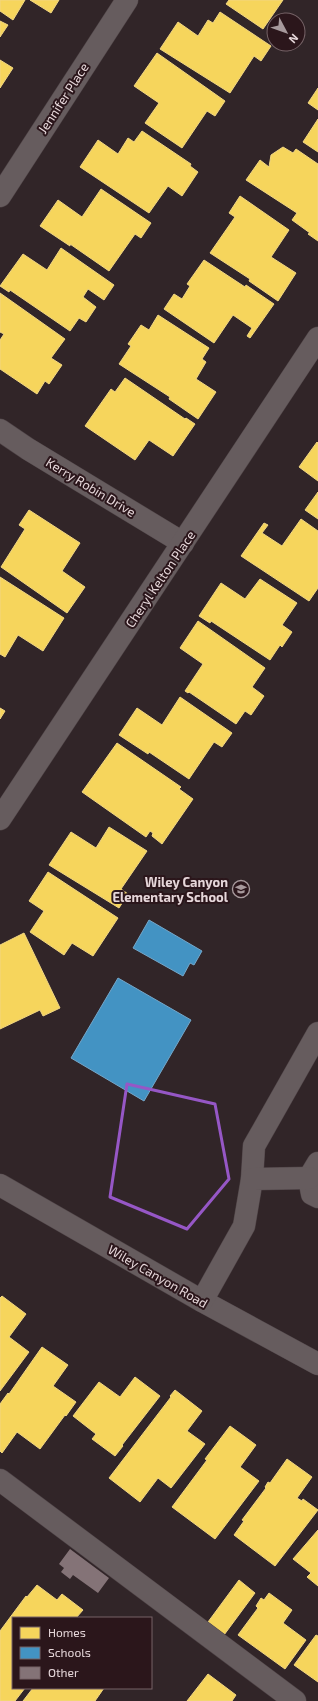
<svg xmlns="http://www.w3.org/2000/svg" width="318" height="1701" font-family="'Exo 2',sans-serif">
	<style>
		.homes { fill: #f6d55c; stroke: #f1d682 }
		.schools { fill: #4393c3; stroke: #74a7ca }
		.building { fill: #847377 }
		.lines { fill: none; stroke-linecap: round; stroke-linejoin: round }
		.minor-casing { stroke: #4d4245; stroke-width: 23 }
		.minor { stroke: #665c5e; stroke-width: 22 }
		.marked { fill: none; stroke: #9657c6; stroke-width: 3; stroke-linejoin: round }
		.labels { text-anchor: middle; stroke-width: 4; stroke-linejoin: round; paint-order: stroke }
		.street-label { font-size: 13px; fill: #e6d7da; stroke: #2b161b }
		.poi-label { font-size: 13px; font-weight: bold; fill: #e6d7da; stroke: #2b161b; text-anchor: end }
	</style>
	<rect width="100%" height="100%" fill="#312528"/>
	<g class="homes">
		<polygon points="0,0 25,0 13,20 0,11"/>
		<polygon points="30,0 59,0 51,13"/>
		<polygon points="229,0 283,0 263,29 226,4"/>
		<polygon points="220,12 271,46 261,61 254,56 230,93 160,49 178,22 198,36 208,20 213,23"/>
		<polygon points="0,21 8,25 0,37"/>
		<polygon points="157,53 225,101 215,116 207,111 182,148 145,123 159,103 134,86"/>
		<polygon points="0,60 13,68 0,88"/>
		<polygon points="318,88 318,110 308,103"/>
		<polygon points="318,119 318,152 303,142"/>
		<polygon points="142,131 191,164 190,166 198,172 182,196 168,186 149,213 80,167 98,140 118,154 128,138 134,142"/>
		<polygon points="283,147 293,153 296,149 318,164 318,241 308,234 310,233 292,220 297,213 246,180 260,160 269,167 271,155"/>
		<polygon points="101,189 151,223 141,238 135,234 109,271 70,244 70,246 40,226 58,200 82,217"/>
		<polygon points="240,196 289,230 271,257 296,273 278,301 249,281 250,279 210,253 235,217 229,213"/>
		<polygon points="61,248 114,285 104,300 88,289 83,297 96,307 86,322 79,318 70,331 10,290 9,292 0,286 23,254 47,270"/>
		<polygon points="204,260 245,287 246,285 274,304 250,338 247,336 252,328 233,315 214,343 164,309 174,294 182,299 190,286 187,284"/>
		<polygon points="0,293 65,339 51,358 62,365 49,384 45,381 37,394 0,369 0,340 4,334 0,332"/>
		<polygon points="158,315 209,348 202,359 206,362 196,379 216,392 198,419 169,399 170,397 119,364 131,346 128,344 141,325 149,330"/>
		<polygon points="125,378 185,419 186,418 195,424 173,456 149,440 135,460 85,426 111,389 115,392"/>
		<polygon points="317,442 318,443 318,481 299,467"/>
		<polygon points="318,492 318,519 305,510"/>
		<polygon points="29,510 80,543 62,571 85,587 67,613 1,567 25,529 19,525"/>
		<polygon points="301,519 318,531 318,588 309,601 241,556 264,523 268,525 262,533 282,546"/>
		<polygon points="0,577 64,618 43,651 18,635 5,657 0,654"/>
		<polygon points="260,579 297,603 282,625 292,632 282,647 280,645 270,660 211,621 210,623 199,616 221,583 245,599"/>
		<polygon points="198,621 265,668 252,687 264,696 251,715 245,711 236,724 189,692 188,693 185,691 203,664 180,648"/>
		<polygon points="180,697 232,733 222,747 214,742 189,779 149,752 148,754 119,735 137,708 162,725"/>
		<polygon points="0,708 5,711 0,719"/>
		<polygon points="117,743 181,787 179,789 193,799 162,844 152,836 153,833 150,831 146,837 82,792"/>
		<polygon points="109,827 147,851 121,889 128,894 119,908 49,865 71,832 96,848"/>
		<polygon points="48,872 118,918 93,956 72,943 64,955 30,932 44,911 29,901"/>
		<polygon points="24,933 60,1008 43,1016 40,1010 0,1029 0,945"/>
		<polygon points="2,1296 26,1314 9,1337 29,1352 0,1391 0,1298"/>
		<polygon points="42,1347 68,1365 53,1386 76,1402 66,1416 65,1415 40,1449 17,1432 2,1453 0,1451 0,1404 8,1393 9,1394"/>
		<polygon points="135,1377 160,1396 122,1445 123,1446 115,1456 92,1439 96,1434 73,1416 99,1382 120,1397"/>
		<polygon points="175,1390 202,1411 187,1431 205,1444 171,1488 158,1478 140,1502 109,1478 171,1397 170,1396"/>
		<polygon points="230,1426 256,1445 240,1467 259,1481 215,1539 172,1507 207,1460 205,1459"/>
		<polygon points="287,1459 312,1477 297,1498 302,1501 303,1499 318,1510 275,1566 234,1535 244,1521 242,1520 266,1488 265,1487 268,1482 270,1483"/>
		<polygon points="318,1530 318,1586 307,1577 311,1573 293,1559"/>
		<polygon points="239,1580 255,1593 224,1635 208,1622"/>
		<polygon points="37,1585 57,1600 62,1594 83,1610 76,1618 13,1618 13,1688 25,1688 15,1701 0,1701 0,1631 26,1596 27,1597"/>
		<polygon points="269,1593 292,1610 283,1623 306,1640 285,1669 238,1635 258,1608 256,1606 261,1598 264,1600"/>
		<polygon points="316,1635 318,1636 318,1682 294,1665"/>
		<polygon points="208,1674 236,1695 232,1701 187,1701"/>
		<polygon points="33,1688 104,1688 95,1701 23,1701"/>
	</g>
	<g class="schools">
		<polygon points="149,920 202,951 194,965 190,963 183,976 133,948"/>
		<polygon points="118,978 191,1020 144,1101 71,1058"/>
	</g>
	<polygon class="building" points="70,1549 109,1578 98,1593 73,1575 70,1579 61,1572 64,1568 59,1564"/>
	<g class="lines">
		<g class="minor-casing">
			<g id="minor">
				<polyline points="0,196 127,0"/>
				<polyline points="0,430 28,449 183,543"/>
				<polyline points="0,819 318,338"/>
				<polyline points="318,1163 309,1178 312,1194 318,1197"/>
				<polyline points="252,1179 254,1146 318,1033"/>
				<polyline points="0,1185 202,1301 318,1364"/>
				<polyline points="202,1301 244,1226 252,1179 309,1178"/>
				<polyline points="0,1480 295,1701"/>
			</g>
		</g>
		<use href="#minor" class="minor"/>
	</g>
	<path class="marked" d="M127,1084L215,1104L229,1179L187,1229L110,1197Z"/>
	<defs>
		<g id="school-ring" transform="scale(0.9)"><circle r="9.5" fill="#2b161b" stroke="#a7999c" stroke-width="1.5"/><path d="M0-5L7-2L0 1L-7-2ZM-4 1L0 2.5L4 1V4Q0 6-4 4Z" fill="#a7999c"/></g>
	</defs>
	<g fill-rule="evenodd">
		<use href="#school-ring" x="241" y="889"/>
	</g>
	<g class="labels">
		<g class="street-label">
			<text transform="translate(63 98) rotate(-57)" y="5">Jennifer Place</text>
			<text transform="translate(91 487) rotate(31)" y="5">Kerry Robin Drive</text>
			<text transform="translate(160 579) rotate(-56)" y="5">Cheryl Kelton Place</text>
			<text transform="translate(158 1276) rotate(30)" y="5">Wiley Canyon Road</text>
		</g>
		<g class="poi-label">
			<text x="228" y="887">Wiley Canyon<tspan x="228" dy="15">Elementary School</tspan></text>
		</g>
	</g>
	<rect x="12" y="1617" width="140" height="72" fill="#2b161b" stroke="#766367"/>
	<rect x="20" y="1627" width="20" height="12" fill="#f6d55c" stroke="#766367"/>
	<text x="48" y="1637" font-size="12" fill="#e6d7da">Homes</text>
	<rect x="20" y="1647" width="20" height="12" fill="#4393c3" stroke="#766367"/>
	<text x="48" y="1657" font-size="12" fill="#e6d7da">Schools</text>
	<rect x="20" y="1667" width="20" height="12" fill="#847377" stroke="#766367"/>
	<text x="48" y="1677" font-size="12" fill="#e6d7da">Other</text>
	<g transform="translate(286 32) rotate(131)"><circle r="19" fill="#2b161b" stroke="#766367"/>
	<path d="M0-3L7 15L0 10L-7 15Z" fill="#a7999c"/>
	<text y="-6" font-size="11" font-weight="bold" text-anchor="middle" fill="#e6d7da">N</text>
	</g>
</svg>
